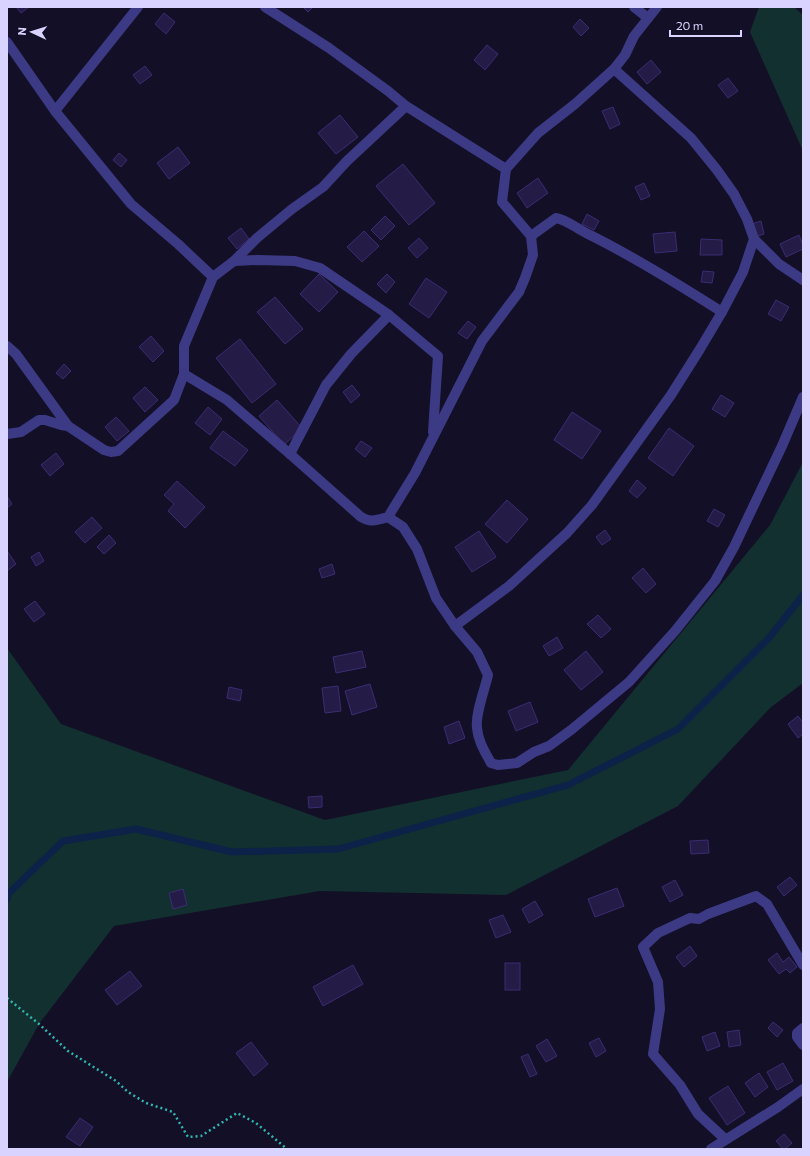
<svg xmlns="http://www.w3.org/2000/svg" width="810" height="1156" font-family="Commissioner,sans-serif">
	<style>
		.green { fill: #12302f }
		.lines { fill: none; stroke-linecap: round; stroke-linejoin: round }
		.stream { stroke: #0c2248; stroke-width: 7 }
		.building { fill: #241b47; stroke: #3b2d73 }
		.path { stroke: #2fb8b0; stroke-width: 2.5; stroke-dasharray: 2 3; stroke-linecap: butt }
		.minor { stroke: #3d3a85; stroke-width: 10 }
	</style>
	<rect width="100%" height="100%" fill="#130f26"/>
	<g class="green">
		<polygon points="759,7 794,7 803,15 803,151 750,32"/>
		<polygon points="803,462 803,683 770,708 678,806 506,895 320,891 114,926 39,1024 7,1082 7,648 61,724 325,820 568,770 770,525"/>
	</g>
	<g class="lines">
		<polyline class="stream" points="7,899 8,894 63,841 136,829 232,852 338,849 568,785 678,729 769,638 803,595"/>
	</g>
	<g class="building">
		<polygon points="16,7 29,7 21,13"/>
		<polygon points="303,7 313,7 308,12"/>
		<polygon points="164,13 175,22 166,34 155,24"/>
		<polygon points="580,19 589,28 581,36 573,27"/>
		<polygon points="487,45 498,54 485,70 474,60"/>
		<polygon points="651,60 661,72 647,84 637,72"/>
		<polygon points="145,66 152,75 140,84 133,75"/>
		<polygon points="728,78 738,91 728,98 718,85"/>
		<polygon points="613,107 620,124 610,129 602,111"/>
		<polygon points="340,115 358,137 336,154 318,133"/>
		<polygon points="178,147 190,163 169,179 157,163"/>
		<polygon points="119,153 127,160 121,167 113,160"/>
		<polygon points="403,164 435,203 409,225 376,186"/>
		<polygon points="538,178 548,193 527,208 517,193"/>
		<polygon points="644,183 650,196 641,200 635,187"/>
		<polygon points="587,214 599,221 594,230 582,224"/>
		<polygon points="385,216 395,226 381,240 371,230"/>
		<polygon points="761,221 764,234 755,237 752,224"/>
		<polygon points="241,228 249,239 237,249 228,238"/>
		<polygon points="364,231 379,246 362,262 347,247"/>
		<polygon points="675,232 677,251 655,253 653,234"/>
		<polygon points="799,235 803,245 803,249 786,257 780,244"/>
		<polygon points="419,238 428,248 417,258 408,248"/>
		<polygon points="701,239 722,240 722,255 700,255"/>
		<polygon points="703,271 714,272 712,283 701,282"/>
		<polygon points="319,274 338,292 319,312 300,294"/>
		<polygon points="387,274 395,282 386,293 377,284"/>
		<polygon points="426,278 447,292 429,318 409,304"/>
		<polygon points="275,297 303,329 285,344 257,312"/>
		<polygon points="776,300 789,307 781,321 768,314"/>
		<polygon points="468,321 476,327 467,339 458,333"/>
		<polygon points="151,336 164,351 153,362 139,347"/>
		<polygon points="240,339 276,384 252,403 216,358"/>
		<polygon points="64,364 71,371 63,379 56,373"/>
		<polygon points="352,385 360,395 351,403 343,392"/>
		<polygon points="145,387 158,400 145,412 133,398"/>
		<polygon points="721,395 734,403 725,417 712,409"/>
		<polygon points="277,400 302,428 284,445 259,416"/>
		<polygon points="208,407 222,419 210,435 195,423"/>
		<polygon points="572,412 601,431 582,459 554,440"/>
		<polygon points="116,417 129,431 117,441 105,427"/>
		<polygon points="669,428 694,446 673,476 648,458"/>
		<polygon points="223,431 248,450 235,466 210,448"/>
		<polygon points="361,441 372,448 365,457 355,449"/>
		<polygon points="56,453 64,464 50,476 41,465"/>
		<polygon points="637,480 646,488 637,498 629,491"/>
		<polygon points="177,481 205,507 185,528 168,511 174,504 164,495"/>
		<polygon points="7,496 12,504 7,508"/>
		<polygon points="507,500 528,519 507,543 485,524"/>
		<polygon points="714,509 725,515 718,527 707,521"/>
		<polygon points="92,517 102,528 85,543 75,532"/>
		<polygon points="605,530 611,539 602,545 596,537"/>
		<polygon points="479,531 496,557 472,572 455,547"/>
		<polygon points="109,535 116,543 104,554 97,547"/>
		<polygon points="7,551 16,564 7,571"/>
		<polygon points="39,552 44,561 36,566 31,557"/>
		<polygon points="332,564 335,574 322,578 319,569"/>
		<polygon points="643,568 656,584 646,593 632,578"/>
		<polygon points="35,601 45,614 34,622 24,609"/>
		<polygon points="598,615 611,629 601,638 587,624"/>
		<polygon points="557,637 563,648 549,656 543,646"/>
		<polygon points="362,651 366,667 336,673 333,657"/>
		<polygon points="586,651 603,672 581,690 564,670"/>
		<polygon points="370,684 377,707 352,715 345,691"/>
		<polygon points="338,686 341,711 325,713 322,688"/>
		<polygon points="229,687 242,690 240,701 227,698"/>
		<polygon points="530,702 538,722 516,731 508,711"/>
		<polygon points="798,716 803,723 803,734 798,738 788,724"/>
		<polygon points="459,721 465,738 449,744 444,727"/>
		<polygon points="322,796 322,807 309,808 308,797"/>
		<polygon points="708,840 709,853 691,854 690,841"/>
		<polygon points="790,877 797,885 784,896 777,887"/>
		<polygon points="675,880 683,895 670,902 662,887"/>
		<polygon points="617,888 624,906 595,917 588,899"/>
		<polygon points="183,889 187,905 173,909 169,893"/>
		<polygon points="535,901 543,915 529,923 522,909"/>
		<polygon points="503,915 511,932 496,938 489,920"/>
		<polygon points="690,946 697,956 684,967 676,957"/>
		<polygon points="777,953 783,962 789,957 797,967 790,973 786,969 779,974 768,960"/>
		<rect x="505" y="963" width="15" height="27"/>
		<polygon points="353,965 363,984 323,1006 313,987"/>
		<polygon points="130,971 142,986 117,1005 105,990"/>
		<polygon points="773,1022 783,1030 777,1037 768,1028"/>
		<polygon points="739,1030 741,1045 729,1047 727,1032"/>
		<polygon points="715,1032 720,1046 707,1051 702,1037"/>
		<polygon points="599,1038 606,1051 596,1057 589,1043"/>
		<polygon points="547,1039 557,1056 546,1062 536,1046"/>
		<polygon points="251,1042 268,1064 254,1076 236,1053"/>
		<polygon points="528,1054 537,1074 530,1077 521,1057"/>
		<polygon points="783,1063 793,1081 777,1090 767,1072"/>
		<polygon points="759,1073 768,1087 755,1097 745,1083"/>
		<polygon points="728,1086 745,1113 727,1125 709,1098"/>
		<polygon points="80,1118 93,1127 80,1146 66,1137"/>
		<polygon points="784,1134 792,1143 785,1149 783,1149 776,1141"/>
	</g>
	<g class="lines">
		<polyline class="path" points="7,998 39,1024 68,1051 116,1081 128,1092 146,1103 173,1112 188,1137 201,1136 237,1113 256,1123 287,1149"/>
		<g class="minor">
			<path d="M265,7L329,48L388,91L406,106L506,169L502,202L531,236L533,255L525,278L519,292L482,341L415,473L388,517C377,520 371,523 361,517L290,454L227,400L184,374V346L213,277L234,261L257,238L292,209L323,187L347,161L406,106"/>
			<polyline points="634,7 648,18"/>
			<polyline points="7,42 55,111 131,204 178,244 213,277"/>
			<polyline points="55,111 138,7"/>
			<polyline points="506,169 538,133 575,104 614,69 625,55 634,36 657,7"/>
			<path d="M531,236L556,218C567,220 576,228 586,233C633,256 678,284 722,312"/>
			<polyline points="754,239 779,264 803,280"/>
			<polyline points="234,261 258,260 295,261 320,268 389,315 438,356 433,432"/>
			<polyline points="7,346 16,354 68,426 104,450 111,452 118,451 174,400 184,374"/>
			<polyline points="7,434 21,432 39,420 45,420 61,425 68,426"/>
			<polyline points="290,454 326,385 351,354 389,315"/>
			<path d="M388,517L403,527L417,549L436,598L455,626L477,652L488,675C485,689 475,714 477,728C478,741 485,752 491,763L498,765L517,763L534,752L549,746L571,730L629,682L675,631L715,581L734,547L782,446L803,397"/>
			<polyline points="455,626 509,586 567,533 592,505 671,395 700,349 722,312 743,272 754,239 747,219 734,194 717,170 691,138 614,69"/>
			<polyline points="803,1028 797,1033 797,1037 803,1045"/>
			<polyline points="725,1139 698,1114 680,1085 653,1054 660,1009 658,982 643,947 658,933 690,918 699,919 708,914 756,896 767,904 803,965"/>
			<polyline points="711,1149 778,1107 803,1089"/>
		</g>
	</g>
	<rect width="810" height="1156" fill="none" stroke="#d9d4ff" stroke-width="16"/>
	<g transform="translate(32 32) rotate(274)" stroke="#130f26" stroke-width="3" paint-order="stroke">
	<path d="M0-3L7 15L0 10L-7 15Z" fill="#d9d4ff"/>
	<text y="-6" font-size="11" font-weight="bold" text-anchor="middle" fill="#d9d4ff">N</text>
	</g>
	<path d="M670 30v6h71v-6" fill="none" stroke="#d9d4ff" stroke-width="2"/>
	<text x="676" y="30" font-size="12" fill="#d9d4ff" stroke="#130f26" stroke-width="3" paint-order="stroke">20 m</text>
</svg>
